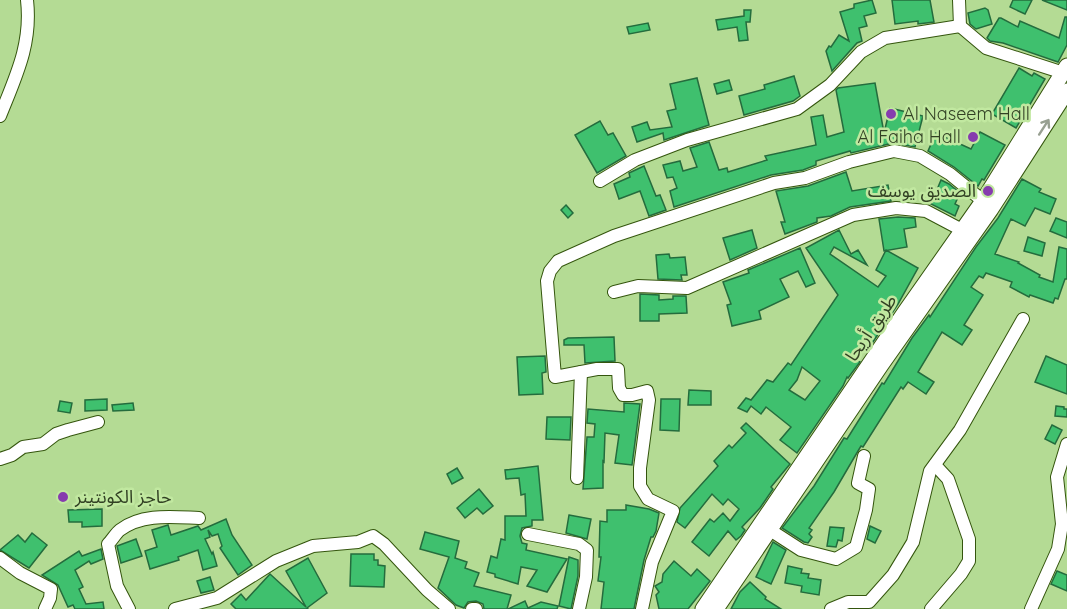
<svg xmlns="http://www.w3.org/2000/svg" width="1067" height="609" font-family="Quicksand,'Noto Sans Arabic',sans-serif">
	<style>
		.building { fill: #3fc06e; stroke: #246c3d; stroke-width: 1.5; fill-rule: evenodd }
		.lines { fill: none; stroke-linecap: round; stroke-linejoin: round }
		.minor-casing { stroke: #34550d; stroke-width: 14 }
		.major-casing { stroke: #34550d; stroke-width: 17 }
		.minor { stroke: #fff; stroke-width: 12 }
		.major { stroke: #fff; stroke-width: 15 }
		.oneway { stroke: #98a092 }
		.poi-dot { fill: #863cae; stroke: #c1e8a0; stroke-width: 2 }
		.labels { text-anchor: middle; stroke-width: 5; stroke-linejoin: round; paint-order: stroke }
		.poi-label { font-size: 18px; fill: #324124; stroke: #c1e8a0; text-anchor: start }
		.street-label { font-size: 18px; fill: #324124; stroke: #c1e8a0 }
	</style>
	<rect width="100%" height="100%" fill="#b4db94"/>
	<g class="building">
		<polygon points="872,0 876,13 864,16 867,26 859,28 862,41 857,43 832,71 826,51 829,46 831,47 839,35 849,41 840,12 854,8 854,4"/>
		<polygon points="892,0 930,0 934,22 918,24 918,21 895,24"/>
		<polygon points="1013,0 1032,0 1025,14 1010,7"/>
		<polygon points="1042,0 1067,0 1067,10"/>
		<polygon points="985,8 988,10 992,24 976,29 970,24 968,13"/>
		<polygon points="744,10 751,10 750,22 746,22 748,40 739,41 737,27 718,30 716,20 744,16"/>
		<polygon points="1065,17 1067,17 1067,45 1058,62 1003,43 990,41 987,38 999,18 1001,18 1018,27 1020,21 1059,38"/>
		<polygon points="648,23 650,30 629,34 627,27"/>
		<polygon points="1019,68 1032,76 1034,73 1045,79 1016,128 992,114"/>
		<polygon points="794,76 800,96 793,101 744,115 739,96 765,89 764,85"/>
		<polygon points="697,78 709,125 664,140 663,133 637,142 632,127 647,122 650,130 672,127 667,111 676,109 670,84"/>
		<polygon points="729,80 732,90 717,94 714,84"/>
		<polygon points="875,83 884,133 890,108 923,116 915,147 893,143 851,153 850,151 816,161 816,165 803,170 771,175 674,207 670,191 677,188 673,177 667,178 663,165 680,161 683,171 697,167 690,148 709,142 719,170 727,168 728,172 767,160 765,156 816,145 811,117 823,115 827,137 844,132 836,90 838,88"/>
		<polygon points="600,121 608,135 613,133 626,156 597,173 575,135"/>
		<polygon points="980,132 1005,145 984,180 982,179 978,186 954,167 928,151 936,133 971,149"/>
		<polygon points="644,166 656,196 660,195 666,210 649,216 640,191 619,199 614,184 630,177 629,173"/>
		<polygon points="846,172 852,191 888,185 891,201 850,207 831,216 817,218 817,222 785,234 781,222 785,222 776,191 808,186"/>
		<polygon points="1022,179 1041,189 1039,192 1056,199 1050,214 1035,208 1025,226 1011,219 995,254 1019,262 1018,263 1040,275 1039,277 1053,282 1059,247 1067,249 1067,279 1065,279 1058,299 1055,298 1053,303 1030,295 1029,297 1010,287 1012,282 986,273 983,278 979,276 971,287 983,295 964,325 972,330 962,345 942,332 918,372 934,382 926,394 908,382 903,389 901,387 863,447 861,446 858,451 834,492 809,528 812,530 809,534 812,537 808,543 804,542 782,528 814,486 844,438 847,439 882,383 884,384 912,338 929,315 930,317 976,247 998,218"/>
		<polygon points="941,180 949,184 960,193 955,204 959,206 955,216 931,204"/>
		<polygon points="566,205 573,213 568,218 561,210"/>
		<polygon points="898,217 915,218 916,227 904,229 907,247 884,251 879,219"/>
		<polygon points="1056,218 1067,222 1067,238 1050,231"/>
		<polygon points="752,230 757,248 730,260 723,238"/>
		<path d="M839,230L851,254L858,250L867,265L834,247L830,254L878,287L886,276L876,270L886,250L918,268L898,304L869,348L865,346L857,360L860,362L848,378L847,377L843,386L797,453L780,440L791,427L766,407L761,414L751,406L747,412L738,408L746,398L751,400L767,380L773,382L788,363L791,365L838,295L806,248ZM802,367L820,381L805,400L789,390L797,380Z"/>
		<polygon points="1028,237 1045,243 1042,256 1024,251"/>
		<polygon points="800,248 815,283 806,287 798,271 780,279 789,297 759,311 761,319 732,326 727,305 731,304 723,282 749,273 748,270"/>
		<polygon points="669,254 670,258 685,257 687,275 681,275 682,280 658,279 656,255"/>
		<polygon points="640,294 659,295 659,300 673,299 673,296 686,296 687,313 659,314 659,321 640,321"/>
		<polygon points="614,337 615,361 585,363 584,345 564,345 564,340 568,338"/>
		<polygon points="545,356 546,372 542,373 543,394 519,395 517,357"/>
		<polygon points="1046,356 1067,365 1067,394 1035,382"/>
		<polygon points="689,390 711,391 711,405 688,405"/>
		<polygon points="107,399 107,410 85,411 85,400"/>
		<polygon points="661,399 680,399 679,431 660,430"/>
		<polygon points="60,401 72,403 70,413 58,411"/>
		<polygon points="133,403 134,410 113,411 112,405"/>
		<polygon points="624,403 640,404 632,465 615,463 619,435 605,433 604,462 603,461 603,488 583,489 587,437 594,437 595,424 587,423 588,409 624,412"/>
		<polygon points="1056,406 1064,407 1064,409 1067,409 1067,417 1055,416"/>
		<polygon points="547,417 571,417 570,440 546,439"/>
		<polygon points="746,423 790,464 771,487 773,489 760,508 742,527 745,530 741,536 736,540 728,531 709,556 692,542 710,519 714,522 723,513 730,521 739,509 728,499 723,505 712,494 685,528 677,522 680,508 718,466 714,461 729,445 732,448 746,433 741,428"/>
		<polygon points="1052,425 1062,430 1055,444 1045,439"/>
		<polygon points="538,466 543,520 532,520 532,526 522,528 520,536 522,543 527,544 526,550 567,559 547,592 527,586 537,570 521,567 518,584 495,577 495,574 487,572 491,556 497,558 501,539 505,540 505,516 526,516 525,494 521,495 519,478 506,479 505,470"/>
		<polygon points="457,468 463,478 452,484 447,474"/>
		<polygon points="479,489 493,506 483,514 477,508 465,518 457,508"/>
		<polygon points="626,505 649,509 659,513 656,531 653,537 651,537 644,560 634,609 601,609 604,582 598,581 601,557 599,557 600,521 607,522 607,510 626,510"/>
		<polygon points="102,509 102,526 82,527 82,522 69,522 68,510"/>
		<polygon points="569,515 591,519 587,539 566,533"/>
		<polygon points="226,519 232,535 252,565 238,575 220,548 222,546 218,534 212,536 208,530 210,537 205,539 212,554 213,552 217,566 203,570 198,550 178,557 179,560 150,569 145,551 157,547 152,530 168,525 171,535 198,526 201,530"/>
		<polygon points="870,526 881,531 875,543 867,539"/>
		<polygon points="830,527 844,528 842,541 838,540 836,547 827,546"/>
		<polygon points="425,532 459,541 455,558 467,562 465,568 479,573 474,586 511,595 507,609 484,609 483,604 476,601 468,602 464,608 456,605 438,588 449,557 420,549"/>
		<polygon points="32,533 47,545 29,568 0,550 18,535 25,542"/>
		<polygon points="136,539 142,556 121,563 117,546"/>
		<polygon points="773,542 786,550 771,584 756,577"/>
		<polygon points="101,549 103,559 91,564 89,561 75,570 83,587 79,589 86,604 103,602 104,609 75,609 73,605 68,607 58,585 42,575 79,551 82,556"/>
		<polygon points="351,554 374,554 374,560 378,560 378,565 385,566 384,587 350,586"/>
		<polygon points="569,557 578,560 578,576 571,609 559,606"/>
		<polygon points="308,558 327,593 307,608 308,609 236,609 231,604 241,594 246,600 270,574 306,607 286,571"/>
		<polygon points="674,561 691,576 697,569 710,581 688,609 659,609 656,595 659,592 655,586 662,582 663,574"/>
		<polygon points="788,566 802,569 801,573 809,574 808,578 821,580 819,595 801,592 802,586 785,583"/>
		<polygon points="1057,571 1067,575 1067,591 1051,584"/>
		<polygon points="210,577 214,590 201,593 197,581"/>
		<polygon points="750,582 766,597 765,599 781,609 731,609 740,592"/>
		<polygon points="525,601 528,608 541,602 558,606 557,609 508,609"/>
	</g>
	<g class="lines">
		<g class="minor-casing">
			<g id="minor">
				<polyline points="959,0 960,26 986,48 1067,74"/>
				<path d="M0,116C16,76 32,44 27,0"/>
				<polyline points="600,181 635,160 687,140 797,109 830,85 861,52 885,38 960,26"/>
				<polyline points="614,292 638,286 687,288 853,215 896,208 926,211 962,230"/>
				<polyline points="0,459 12,455 23,447 43,444 56,434 68,430 98,422"/>
				<polyline points="577,478 581,372"/>
				<polyline points="770,530 801,550 836,559 856,547 866,510 869,489 858,483 864,456"/>
				<polyline points="528,534 579,544 587,550 586,577 579,609"/>
				<polyline points="0,558 20,573 51,589 50,598 45,609"/>
				<path d="M129,609L117,586L108,544C112,540 116,533 120,530C142,513 173,517 199,518"/>
				<polyline points="175,609 217,598 276,561 313,546 358,542 373,536 384,544 427,590 449,609"/>
				<polyline points="472,609 476,609"/>
				<polyline points="642,609 652,562 673,511 648,499 640,486 640,468 649,400 647,391 632,395 623,395 619,388 618,369 597,369 555,377 547,281 550,271 558,261 614,236 774,183 805,178 849,162 894,151 920,156 950,174 988,205"/>
				<polyline points="831,609 848,602 869,602 893,575 913,542 930,471 960,430 1023,319"/>
				<polyline points="931,609 961,574 969,561 969,539 948,479 935,465"/>
				<polyline points="1031,609 1058,549 1062,524 1057,477 1067,444"/>
			</g>
		</g>
		<g class="major-casing">
			<g id="major">
				<polyline points="703,609 905,312 983,201 1067,66"/>
				<polyline points="716,609 881,365 991,209 1067,91"/>
			</g>
		</g>
		<use href="#minor" class="minor"/>
		<use href="#major" class="major"/>
	</g>
	<defs><path id="oneway-shaft" d="M-6 0H5M1.5-3L5.5 0L1.5 3" fill="none" stroke-width="1.6" stroke-linecap="round" stroke-linejoin="round" transform="scale(1.5)"/></defs>
	<use class="oneway" href="#oneway-shaft" transform="translate(1044 127) rotate(-57)"/>
	<g class="poi-dot">
		<circle cx="891" cy="114" r="6"/>
		<circle cx="973" cy="137" r="6"/>
		<circle cx="988" cy="191" r="6"/>
		<circle cx="63" cy="497" r="6"/>
	</g>
	<g class="labels">
		<g class="poi-label">
			<text x="903" y="120">Al Naseem Hall</text>
			<text x="961" y="143" text-anchor="end">Al Faiha Hall</text>
			<text x="976" y="197" text-anchor="end">الصديق يوسف</text>
			<text x="75" y="503">حاجز الكونتينر</text>
		</g>
		<g class="street-label">
			<text transform="translate(871 328) rotate(-56)" y="6">طريق أريحا</text>
		</g>
	</g>
</svg>
